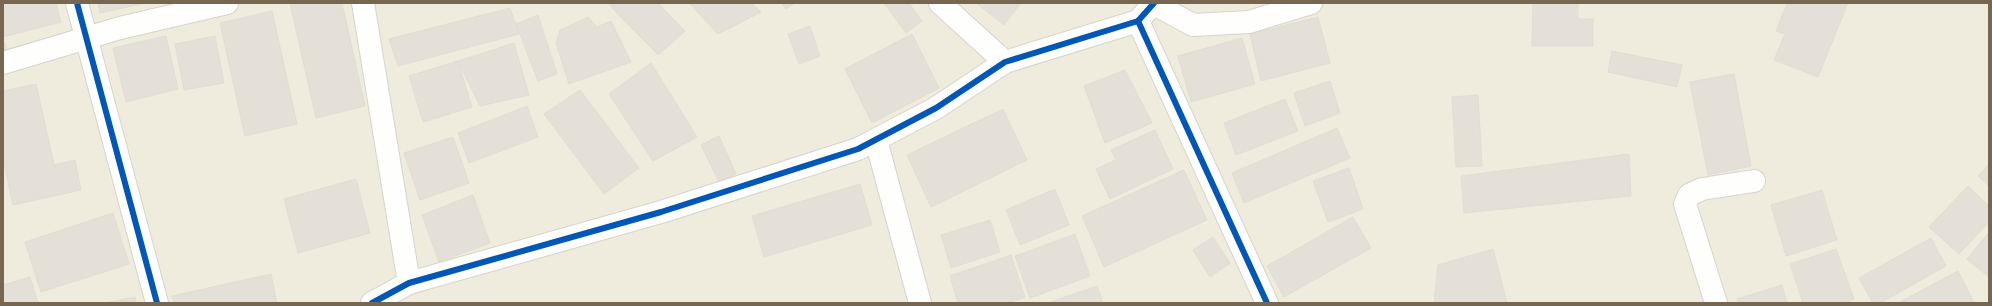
<svg xmlns="http://www.w3.org/2000/svg" width="1992" height="306" font-family="'PT Sans Narrow',sans-serif">
	<style>
		.residential { fill: #efebdd }
		.building { fill: #e4e0d7; stroke: #e1ddd2 }
		.lines { fill: none; stroke-linecap: round; stroke-linejoin: round }
		.minor-casing { stroke: #d7d4cd; stroke-width: 24 }
		.minor { stroke: #fefefd; stroke-width: 22 }
		.cycleway-casing { stroke: #fefdf4; stroke-width: 8 }
		.cycleway { stroke: #0057b8; stroke-width: 6 }
	</style>
	<rect width="100%" height="100%" fill="#f8f7f0"/>
	<rect class="residential" x="3" y="3" width="1986" height="300"/>
	<g class="building">
		<polygon points="3,3 56,3 61,22 3,37"/>
		<polygon points="98,3 145,3 100,13"/>
		<polygon points="290,3 342,3 365,106 316,118"/>
		<polygon points="608,3 619,3 612,8"/>
		<polygon points="619,3 658,3 685,31 658,55 612,8"/>
		<polygon points="689,3 751,3 761,12 718,34"/>
		<polygon points="782,3 795,3 786,9"/>
		<polygon points="884,3 909,3 922,21 906,33"/>
		<polygon points="976,3 1021,3 1004,25"/>
		<polygon points="1533,3 1578,3 1578,19 1593,19 1593,46 1532,46"/>
		<polygon points="1787,3 1848,3 1818,77 1774,60 1785,34 1776,31"/>
		<polygon points="510,8 519,34 398,66 389,39"/>
		<polygon points="272,11 297,124 245,136 220,23"/>
		<polygon points="538,15 557,74 538,81 516,24"/>
		<polygon points="588,17 597,27 611,21 631,62 569,84 556,43 560,30"/>
		<polygon points="1318,17 1330,63 1261,81 1250,34"/>
		<polygon points="810,26 820,56 799,64 788,34"/>
		<polygon points="912,34 939,88 872,123 845,69"/>
		<polygon points="166,36 178,89 126,102 113,48"/>
		<polygon points="215,36 224,83 184,90 175,44"/>
		<polygon points="1242,38 1255,84 1191,102 1178,56"/>
		<polygon points="5,43 8,57 3,58 3,44"/>
		<polygon points="514,43 529,95 480,106 458,61"/>
		<polygon points="1612,51 1682,65 1677,87 1608,72"/>
		<polygon points="458,61 472,107 423,122 409,76"/>
		<polygon points="651,63 697,137 653,161 609,94"/>
		<polygon points="1125,70 1152,123 1105,143 1084,86"/>
		<polygon points="1734,74 1751,166 1708,175 1690,82"/>
		<polygon points="1330,81 1340,113 1305,126 1294,93"/>
		<polygon points="36,84 54,165 75,160 81,190 13,205 3,158 3,91"/>
		<polygon points="580,90 639,168 604,194 544,114"/>
		<polygon points="1478,95 1482,166 1456,167 1452,97"/>
		<polygon points="1285,99 1298,131 1236,155 1224,123"/>
		<polygon points="527,106 538,137 469,163 458,133"/>
		<polygon points="1003,109 1027,160 931,207 907,155"/>
		<polygon points="1337,128 1350,158 1244,203 1232,173"/>
		<polygon points="1155,130 1173,169 1110,199 1096,169 1116,160 1111,150"/>
		<polygon points="719,136 736,174 719,182 701,145"/>
		<polygon points="453,137 469,183 420,200 404,153"/>
		<polygon points="1629,154 1631,196 1464,213 1461,176"/>
		<polygon points="1989,164 1989,186 1978,176"/>
		<polygon points="1349,168 1363,209 1328,222 1313,181"/>
		<polygon points="1184,170 1207,220 1104,267 1082,216"/>
		<polygon points="356,179 370,233 298,253 284,199"/>
		<polygon points="860,184 872,225 764,257 752,216"/>
		<polygon points="1968,186 1989,206 1989,222 1959,254 1929,227"/>
		<polygon points="1055,189 1069,225 1020,245 1006,210"/>
		<polygon points="1822,190 1837,240 1786,256 1771,205"/>
		<polygon points="473,195 490,243 439,262 422,215"/>
		<polygon points="113,213 129,264 41,292 25,242"/>
		<polygon points="1353,217 1371,248 1284,297 1267,266"/>
		<polygon points="990,220 1000,252 951,268 941,235"/>
		<polygon points="1989,232 1989,277 1967,259"/>
		<polygon points="1075,234 1090,276 1030,298 1015,256"/>
		<polygon points="1213,237 1230,263 1210,277 1193,250"/>
		<polygon points="1931,238 1946,266 1880,303 1873,303 1859,278"/>
		<polygon points="1493,249 1507,303 1434,303 1438,265"/>
		<polygon points="1836,249 1854,299 1844,303 1803,303 1790,264"/>
		<polygon points="1011,255 1025,297 1008,303 958,303 950,276"/>
		<polygon points="1958,271 1974,303 1898,303"/>
		<polygon points="271,274 277,303 174,303 172,296"/>
		<polygon points="30,277 38,303 3,303 3,285"/>
		<polygon points="1782,285 1787,303 1738,303 1737,299"/>
		<polygon points="1097,286 1103,303 1048,303"/>
		<polygon points="135,297 136,303 105,303"/>
	</g>
	<g class="lines">
		<g class="minor-casing">
			<g id="minor">
				<polyline points="77,3 157,303"/>
				<polyline points="363,3 409,283"/>
				<polyline points="940,3 1005,62"/>
				<polyline points="1154,4 1193,25 1249,22 1311,3"/>
				<polyline points="1138,21 1267,303"/>
				<polyline points="3,63 120,28 227,3"/>
				<polyline points="876,140 920,303"/>
				<polyline points="372,303 409,283 661,212 858,149 936,108 1005,62 1138,21 1154,3"/>
				<polyline points="1716,303 1685,204 1689,195 1702,189 1754,181"/>
			</g>
		</g>
		<use href="#minor" class="minor"/>
		<g class="cycleway-casing">
			<g id="cycleway">
				<polyline points="77,3 157,303"/>
				<polyline points="1138,21 1267,303"/>
				<polyline points="372,303 409,283 661,212 858,149 936,108 1005,62 1138,21 1154,3"/>
			</g>
		</g>
		<use href="#cycleway" class="cycleway"/>
	</g>
	<rect width="1992" height="306" fill="none" stroke="#776750" stroke-width="8"/>
</svg>
